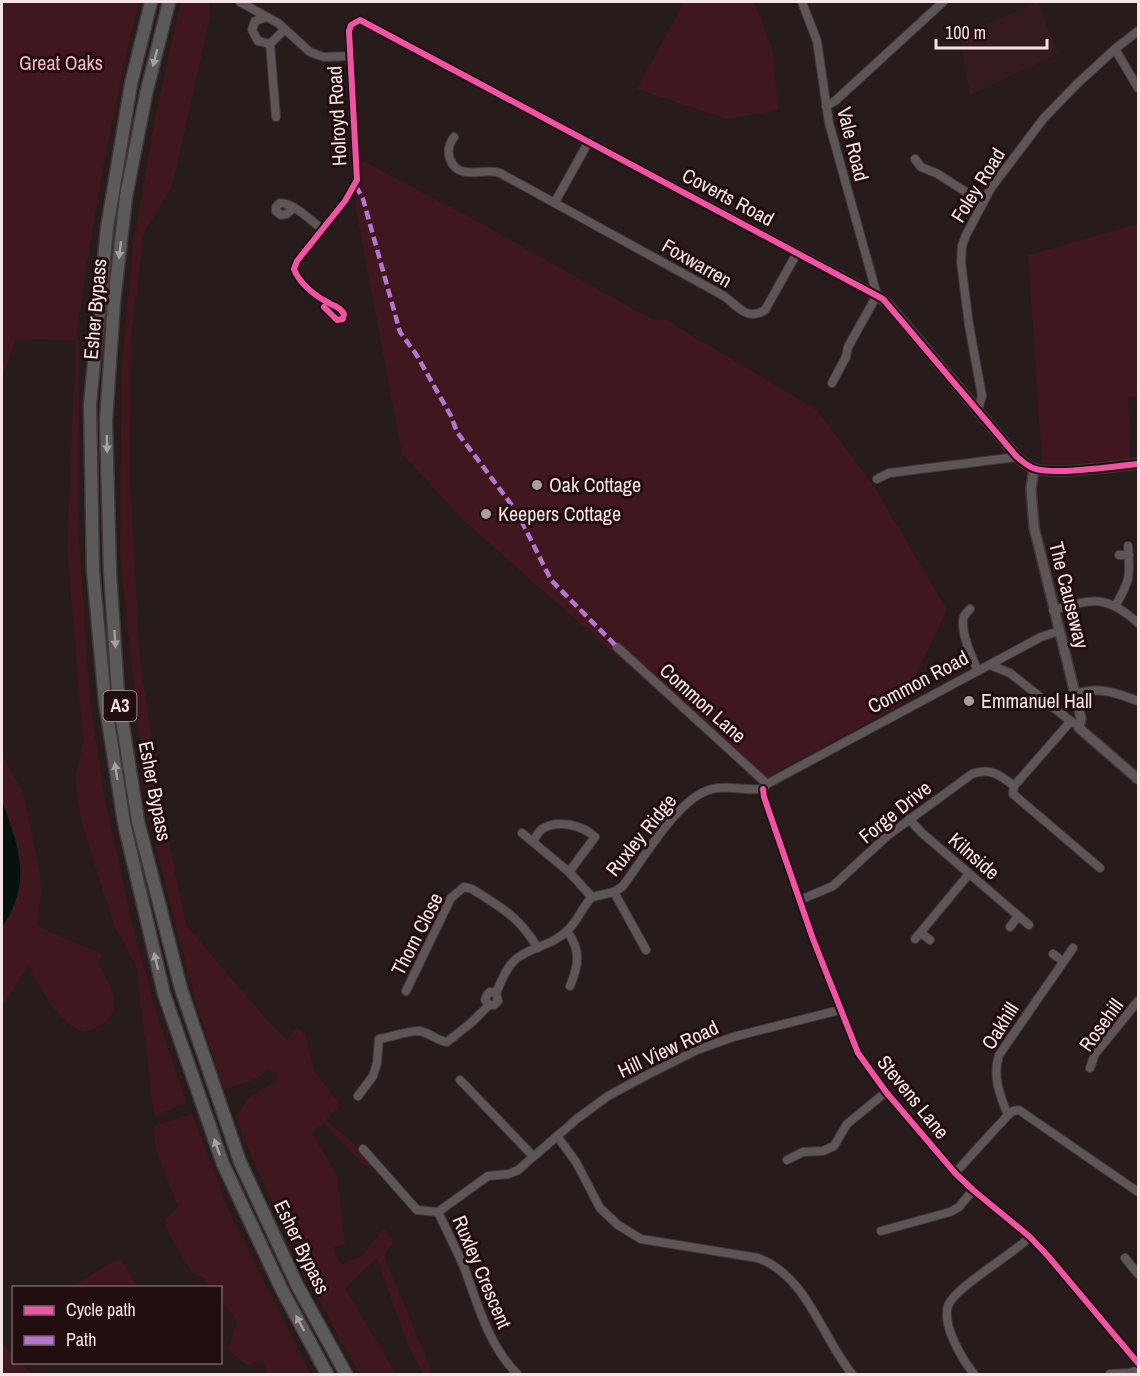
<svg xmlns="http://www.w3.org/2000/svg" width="1140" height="1376" font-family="'Archivo Narrow',sans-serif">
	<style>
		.built { fill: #351a1f }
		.green { fill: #40171f }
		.water { fill: #04130c }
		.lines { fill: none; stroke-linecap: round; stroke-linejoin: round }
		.minor-casing { stroke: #403738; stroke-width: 10 }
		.tertiary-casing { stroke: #403738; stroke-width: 12 }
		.trunk-casing { stroke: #403738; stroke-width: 15 }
		.minor { stroke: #5e5556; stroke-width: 8 }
		.tertiary { stroke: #5e5556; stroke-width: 9 }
		.trunk { stroke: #5b5a59; stroke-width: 12 }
		.quiet { stroke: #b673d3; stroke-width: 4.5; stroke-dasharray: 9 4.5; stroke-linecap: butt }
		.cycleway-casing { stroke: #220d10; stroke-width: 10 }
		.cycleway { stroke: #f153a3; stroke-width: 6 }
		.oneway { fill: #a89f9f }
		.poi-dot { fill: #ac9e9f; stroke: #220d10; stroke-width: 2 }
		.labels { text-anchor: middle; stroke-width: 6; stroke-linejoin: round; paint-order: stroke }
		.shield { fill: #220d10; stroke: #b5a4a5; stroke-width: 1.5 }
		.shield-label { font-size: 18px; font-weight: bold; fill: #f4e4e5 }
		.park-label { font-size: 20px; fill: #f4bbc2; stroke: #220d10 }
		.street-label { font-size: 20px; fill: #f4e4e5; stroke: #220d10 }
		.poi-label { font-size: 20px; fill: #f4e4e5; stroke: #220d10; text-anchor: start }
	</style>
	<rect width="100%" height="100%" fill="#271b1c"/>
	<polygon class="built" points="1038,2 1058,54 970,95 960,35"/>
	<g class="green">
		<path d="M2,2H139C111,113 92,225 76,339L79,341L78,523L90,701L105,800L132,923L159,1023L187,1103L154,1116L136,965L114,925L81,821L75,780L83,742L67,548L76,340L16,339L2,377Z"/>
		<path d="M182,2H209L210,17L172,187L144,232L131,337L130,482L140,660L159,792L186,925L266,1019L287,1040L297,1027L305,1035L315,1073L341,1105L326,1120L376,1163L366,1167L324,1124L312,1132L337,1176L345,1244L333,1248L341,1265L361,1256L384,1229L393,1242L384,1256L433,1374H423L407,1343L377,1258L345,1288L396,1374H360C311,1293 273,1206 235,1118L250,1096L274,1083L278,1078L270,1068L258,1078L224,1090L197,1007L147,812L120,553L121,374L133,246L155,118L178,13Z"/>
		<polygon points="684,2 754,2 773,51 778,110 726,119 637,89"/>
		<polygon points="361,160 473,219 653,320 666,320 817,410 875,488 947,610 901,705 760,781 721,748 463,520 402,454 355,204 362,183"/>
		<polygon points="1138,224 1138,396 1128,397 1130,460 1097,463 1042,463 1028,255"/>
		<path d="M2,755L23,792L40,873L41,895L37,926L102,954L98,964C109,981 123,1003 106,1022C101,1027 90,1029 84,1032C56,1022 42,990 29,966L2,1006V927L12,913L17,842L2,801Z"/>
		<polygon points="192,1114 231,1216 310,1374 268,1374 262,1361 246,1365 228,1350 237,1321 221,1300 220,1288 211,1287 203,1277 191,1272 163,1222 178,1206 156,1151 154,1126"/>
		<polygon points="120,1258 138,1286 136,1287 72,1286"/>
		<polygon points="2,1343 13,1355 14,1362 21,1363 32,1374 2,1374"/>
	</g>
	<path class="water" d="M2,801C19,849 33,881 2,927Z"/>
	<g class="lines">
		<g class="minor-casing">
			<g id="minor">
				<polyline points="240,2 278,23 310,52 324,57 351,56"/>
				<polyline points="802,2 817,41 829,123 877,295"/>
				<polyline points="267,17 255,21 252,30 258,41 270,44"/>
				<polyline points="1115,49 1138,88"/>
				<polyline points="826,106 835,101 943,2"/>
				<polyline points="276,117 270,44 284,30"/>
				<path d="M454,137C449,144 447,151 450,159C458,182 484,167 500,173L724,296C737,305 747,322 765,310L797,253"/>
				<polyline points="915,159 921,167 938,174 983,203"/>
				<polyline points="555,202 589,141"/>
				<path d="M293,208L287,214L281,215L276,211V207L280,203C294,203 310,220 322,229"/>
				<path d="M324,307L337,320L343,319L344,314C340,307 336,307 329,303C315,296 299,283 294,269L297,261L345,201L357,180L349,31L351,25L360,20L877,295"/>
				<polyline points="832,383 846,357 848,347 877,295"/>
				<polyline points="978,409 982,396 969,325 961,262 962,246 966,235 991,188 1044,118 1077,84 1115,49 1138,31"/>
				<polyline points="877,479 889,473 1017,457"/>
				<polyline points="1119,555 1129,555"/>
				<path d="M1116,605C1131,578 1130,576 1128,546"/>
				<path d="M970,609C968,611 966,613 964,616C959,630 972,658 978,671"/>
				<path d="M1053,610C1093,599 1106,594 1138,623"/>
				<polyline points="617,647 767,784"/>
				<polyline points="990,665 1010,673 1073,723"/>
				<path d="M1075,694C1098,686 1117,693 1138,701"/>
				<polyline points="1071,721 1014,786 1013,794 1100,868"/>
				<polyline points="763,789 764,797 813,939 858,1053 886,1092 955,1173 973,1190 1030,1237 1048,1256 1138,1363"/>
				<polyline points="763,789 767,784 1041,637 1059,631"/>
				<polyline points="909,819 922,833 1029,925"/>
				<polyline points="522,833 569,872 592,897"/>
				<path d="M533,841C535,838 539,831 542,829C558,819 582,825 595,837L569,872"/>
				<polyline points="614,892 646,950"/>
				<path d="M800,900L833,886L887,836L972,774C990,767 1000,775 1014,786"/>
				<polyline points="1010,927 1018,916"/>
				<path d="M567,931C581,950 579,965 570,986"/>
				<polyline points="921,933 930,940"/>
				<polyline points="915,939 969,874"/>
				<polyline points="1053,954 1063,961"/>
				<path d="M406,991L451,898L464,887L472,889C502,908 518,916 538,948"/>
				<path d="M496,993L490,992L487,995L485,1000L489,1005H494L498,1001L496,993C502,980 508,962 522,955C538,945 552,945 567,931C578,921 582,907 592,897L614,892L622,887C643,860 678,797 712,789C729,785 746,791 763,789"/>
				<polyline points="1090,1068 1095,1054 1138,1001"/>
				<polyline points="460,1080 533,1156"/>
				<path d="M358,1096L373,1076L377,1063L379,1039C391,1037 407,1031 419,1031C429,1032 437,1041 447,1042L472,1022L489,1005"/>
				<path d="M1008,1115C1000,1096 992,1076 999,1055L1073,948"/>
				<path d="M557,1136L576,1162L600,1208L618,1225L641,1239L758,1258C807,1276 821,1336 852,1374"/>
				<polyline points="363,1149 417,1210 438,1212"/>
				<polyline points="787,1160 803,1152 823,1151 834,1146 847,1124 886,1092"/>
				<polyline points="955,1173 1008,1115 1013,1111 1019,1110 1138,1192"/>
				<polyline points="438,1212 488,1176 509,1174 518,1170 578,1118 608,1096 647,1075 697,1050 733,1037 840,1010"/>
				<path d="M438,1212C447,1231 456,1249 464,1267C478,1305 488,1344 517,1374"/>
				<polyline points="881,1231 950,1212 959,1207 973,1190"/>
				<polyline points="1125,1258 1138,1274"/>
				<path d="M974,1374C962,1359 942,1326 948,1306C954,1288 1013,1254 1030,1237"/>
				<polyline points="1110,1374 1129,1373 1138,1370"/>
			</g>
		</g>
		<g class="tertiary-casing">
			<g id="tertiary">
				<path d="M877,295L889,305L1017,457C1022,461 1027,466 1033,468C1052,476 1115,466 1138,464"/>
				<polyline points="1034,469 1031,489 1034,527 1081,718 1079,728 1138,779"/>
			</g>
		</g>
		<g class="trunk-casing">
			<g id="trunk">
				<polyline points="151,2 131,84 107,228 90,404 93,571 105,702 124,823 164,994 223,1164 281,1288 327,1374"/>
				<polyline points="169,2 146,94 126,197 114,302 106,421 110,572 118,694 138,821 181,989 240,1162 297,1285 346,1374"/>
			</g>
		</g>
		<use href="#minor" class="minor"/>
		<use href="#tertiary" class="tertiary"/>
		<use href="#trunk" class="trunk"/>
		<polyline class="quiet" points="356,186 363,199 400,332 416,354 451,416 457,432 517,512 551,580 617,647"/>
		<g class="cycleway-casing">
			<g id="cycleway">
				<path d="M324,307L337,320L343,319L344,314C340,307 336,307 329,303C315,296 299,283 294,269L297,261L345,201L357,180L349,31L351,25L360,20L883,299L1017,457C1022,461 1027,466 1033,468C1052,476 1115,466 1138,464"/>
				<polyline points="763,789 764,797 813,939 858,1053 886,1092 955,1173 973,1190 1030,1237 1048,1256 1138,1363"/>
			</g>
		</g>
		<use href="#cycleway" class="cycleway"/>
	</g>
	<defs><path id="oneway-solid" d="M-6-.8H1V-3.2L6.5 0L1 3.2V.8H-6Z" transform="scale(1.5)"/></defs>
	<g class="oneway">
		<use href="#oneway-solid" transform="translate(155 58) rotate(104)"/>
		<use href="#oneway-solid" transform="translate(120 250) rotate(97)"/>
		<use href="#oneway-solid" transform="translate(107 444) rotate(89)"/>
		<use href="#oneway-solid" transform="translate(115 639) rotate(86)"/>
		<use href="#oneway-solid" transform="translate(116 771) rotate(-99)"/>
		<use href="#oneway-solid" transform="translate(156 961) rotate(-103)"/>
		<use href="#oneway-solid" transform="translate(217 1147) rotate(-109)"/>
		<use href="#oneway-solid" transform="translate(300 1323) rotate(-118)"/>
	</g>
	<g class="poi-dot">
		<circle cx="537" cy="485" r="6"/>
		<circle cx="486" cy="514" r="6"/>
		<circle cx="969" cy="701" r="6"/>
	</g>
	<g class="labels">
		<rect class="shield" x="103.5" y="691" width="33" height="30" rx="4.5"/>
		<g class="shield-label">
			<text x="120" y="712">A3</text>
		</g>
		<g class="park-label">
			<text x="61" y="70">Great Oaks</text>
		</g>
		<g class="street-label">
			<text transform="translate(337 116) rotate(-93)" y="7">Holroyd Road</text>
			<text transform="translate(853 144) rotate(76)" y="7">Vale Road</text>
			<text transform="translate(978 185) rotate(-58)" y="7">Foley Road</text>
			<text transform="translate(728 197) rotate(28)" y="7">Coverts Road</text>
			<text transform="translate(697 263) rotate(30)" y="7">Foxwarren</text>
			<text transform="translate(95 309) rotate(-85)" y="7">Esher Bypass</text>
			<text transform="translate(1069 595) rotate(76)" y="7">The Causeway</text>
			<text transform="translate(918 682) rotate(-28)" y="7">Common Road</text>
			<text transform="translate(703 703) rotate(42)" y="7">Common Lane</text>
			<text transform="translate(155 791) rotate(79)" y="7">Esher Bypass</text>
			<text transform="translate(895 812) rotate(-39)" y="7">Forge Drive</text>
			<text transform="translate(641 835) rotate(-51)" y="7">Ruxley Ridge</text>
			<text transform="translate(974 856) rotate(41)" y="7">Kilnside</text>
			<text transform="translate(417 934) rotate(-63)" y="7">Thorn Close</text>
			<text transform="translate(1101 1025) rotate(-54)" y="7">Rosehill</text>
			<text transform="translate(1000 1026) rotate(-58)" y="7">Oakhill</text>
			<text transform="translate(668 1049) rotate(-25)" y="7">Hill View Road</text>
			<text transform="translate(913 1097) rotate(51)" y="7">Stevens Lane</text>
			<text transform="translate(302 1247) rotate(64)" y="7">Esher Bypass</text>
			<text transform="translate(482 1272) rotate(67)" y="7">Ruxley Crescent</text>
		</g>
		<g class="poi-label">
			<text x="549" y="492">Oak Cottage</text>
			<text x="498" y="521">Keepers Cottage</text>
			<text x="981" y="708">Emmanuel Hall</text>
		</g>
	</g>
	<rect width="1140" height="1376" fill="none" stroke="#f4e4e5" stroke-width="6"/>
	<rect x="12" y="1286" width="210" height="78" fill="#220d10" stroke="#766365" stroke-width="1.5"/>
	<rect x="24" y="1306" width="30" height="9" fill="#f153a3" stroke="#766365" stroke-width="1.5"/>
	<text x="66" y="1316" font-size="18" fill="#f4e4e5">Cycle path</text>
	<rect x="24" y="1336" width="30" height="9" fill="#b673d3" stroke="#766365" stroke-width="1.5"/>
	<text x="66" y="1346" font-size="18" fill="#f4e4e5">Path</text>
	<path d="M936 39v9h111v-9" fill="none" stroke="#f4e4e5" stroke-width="3"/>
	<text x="945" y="39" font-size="18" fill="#f4e4e5" stroke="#220d10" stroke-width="4.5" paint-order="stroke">100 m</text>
</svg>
